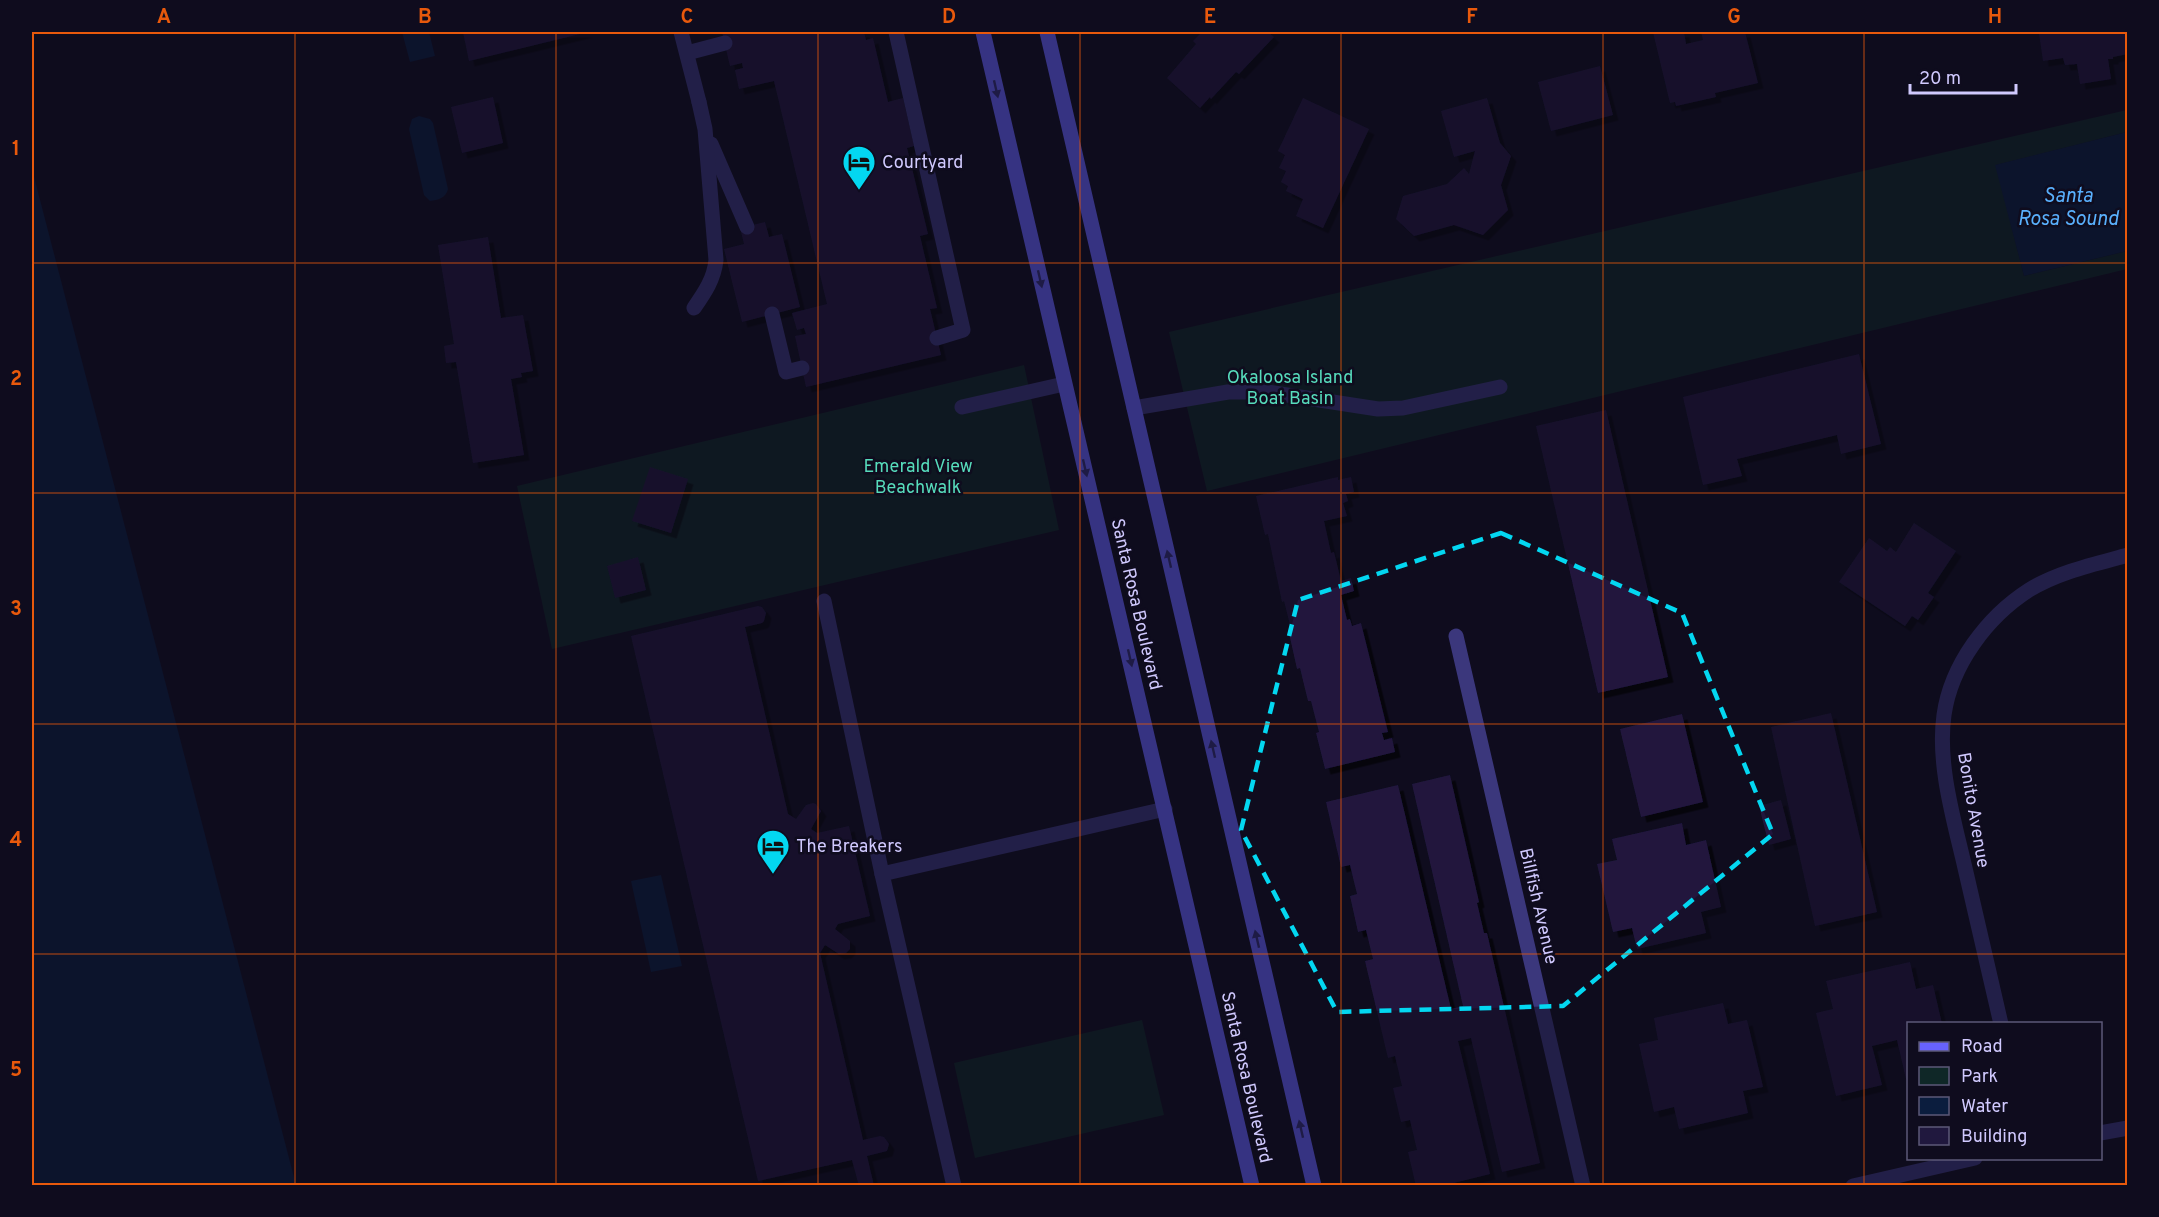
<svg xmlns="http://www.w3.org/2000/svg" width="2159" height="1217" font-family="Overpass,sans-serif">
	<style>
		.green { fill: #0f2727 }
		.water { fill: #0b1d3e }
		.building { fill: #20183e; filter: url(#shadow) }
		.lines { fill: none; stroke-linecap: round; stroke-linejoin: round }
		.lane { stroke: #3b377c; stroke-width: 15 }
		.street { stroke: #3b377c; stroke-width: 15 }
		.secondary { stroke: #6762fd; stroke-width: 15 }
		.oneway { fill: #322e77 }
		.marked { fill: none; stroke: #03d7f1; stroke-width: 4.5; stroke-dasharray: 12 8; stroke-linejoin: round }
		.grid { fill: none; stroke: #e8590c; stroke-width: 1.5; stroke-opacity: 0.55 }
		.labels { text-anchor: middle; stroke-width: 5; stroke-linejoin: round; paint-order: stroke }
		.poi-label { font-size: 18px; fill: #d0c9fe; stroke: #0f0c1e; text-anchor: start }
		.park-label { font-size: 18px; fill: #57dcbc; stroke: #0f0c1e }
		.street-label { font-size: 18px; fill: #d0c9fe; stroke: #0f0c1e }
		.water-label { font-size: 20px; font-style: italic; fill: #59b0fd; stroke: #0f0c1e }
		.neatline { fill: none; stroke: #e8590c; stroke-width: 2 }
		.grid-label { font-size: 20px; text-anchor: middle; font-weight: bold; fill: #e8590c }
	</style>
	<defs>
		<filter id="shadow"><feDropShadow dx="5.5" dy="5.5" stdDeviation="0" flood-color="#0009"/></filter>
	</defs>
	<rect width="100%" height="100%" fill="#0f0c1e"/>
	<g class="green">
		<polygon points="2127,110 2127,132 1996,165 2024,276 2127,251 2127,269 1207,491 1169,332"/>
		<polygon points="1024,365 1059,530 552,649 517,486"/>
		<polygon points="1142,1020 1164,1115 975,1158 954,1063"/>
	</g>
	<g class="water">
		<polygon points="402,32 429,32 435,56 410,62"/>
		<path d="M419,116L430,119L433,123L448,189C446,198 438,200 430,201L424,195L409,129L412,119Z"/>
		<polygon points="2127,132 2127,251 2024,276 1995,165"/>
		<polygon points="32,169 296,1185 32,1185"/>
		<polygon points="661,875 682,966 651,972 631,881"/>
	</g>
	<g class="building">
		<polygon points="463,32 588,32 469,61"/>
		<polygon points="722,32 864,32 866,40 873,38 888,102 903,98 914,146 907,148 928,234 920,236 937,308 930,309 941,355 806,387 795,336 806,334 804,328 797,330 792,313 827,304 774,81 739,89 735,70 743,68 742,63 730,66"/>
		<polygon points="1202,32 1268,32 1274,37 1239,74 1236,72 1211,99 1210,97 1200,108 1167,78 1196,44 1193,41"/>
		<polygon points="1653,32 1684,32 1686,44 1703,40 1701,32 1745,32 1758,83 1715,93 1716,97 1676,106 1675,102 1670,103"/>
		<polygon points="2047,32 2128,32 2128,54 2113,57 2113,59 2108,59 2111,79 2080,84 2077,64 2065,65 2063,58 2043,61 2039,33"/>
		<polygon points="1600,66 1613,115 1551,131 1538,82"/>
		<polygon points="493,97 503,143 462,153 451,107"/>
		<polygon points="1303,98 1369,129 1323,228 1296,216 1303,199 1286,191 1288,186 1281,182 1286,171 1279,168 1285,155 1278,151"/>
		<polygon points="1487,98 1500,143 1511,156 1501,185 1508,210 1483,235 1454,225 1414,236 1396,219 1403,196 1447,184 1464,168 1469,174 1475,151 1454,157 1441,111"/>
		<polygon points="765,222 769,237 782,234 800,307 742,322 724,249 744,244 740,228"/>
		<polygon points="488,237 501,318 523,315 533,371 521,373 522,377 511,379 524,455 473,463 456,362 446,363 444,346 454,344 438,245"/>
		<polygon points="1859,354 1881,444 1841,454 1837,435 1737,459 1742,476 1703,485 1683,397"/>
		<polygon points="1606,410 1668,677 1598,693 1536,426"/>
		<polygon points="650,467 688,479 671,533 632,521"/>
		<polygon points="1338,477 1338,480 1351,477 1354,492 1346,494 1348,501 1343,503 1347,516 1324,521 1331,553 1334,552 1341,581 1351,578 1354,591 1341,595 1347,620 1350,619 1352,626 1361,623 1388,732 1382,733 1384,740 1392,738 1395,752 1325,769 1316,733 1319,732 1311,701 1308,701 1300,668 1297,669 1289,633 1292,633 1284,601 1282,602 1268,534 1265,535 1256,496"/>
		<polygon points="1914,523 1956,551 1928,593 1934,597 1918,620 1912,616 1905,626 1839,582 1869,538 1887,551 1890,547 1896,552"/>
		<polygon points="638,557 646,590 615,598 607,566"/>
		<polygon points="758,606 762,607 766,613 764,621 762,623 745,627 788,814 796,819 806,805 813,803 816,804 821,811 811,829 817,833 849,826 870,916 838,924 835,929 850,941 850,949 846,953 839,954 825,945 820,953 863,1140 880,1136 884,1137 889,1144 887,1151 867,1156 874,1186 859,1186 852,1160 758,1181 631,636"/>
		<polygon points="1831,713 1877,912 1815,926 1771,727"/>
		<polygon points="1682,714 1703,802 1641,817 1620,729"/>
		<polygon points="1450,775 1479,902 1477,903 1484,933 1487,933 1540,1163 1502,1172 1471,1038 1458,1041 1490,1174 1441,1186 1416,1186 1408,1152 1417,1150 1410,1120 1401,1122 1393,1088 1402,1086 1395,1056 1388,1058 1365,961 1373,959 1366,930 1358,932 1350,896 1357,894 1350,865 1341,867 1326,802 1398,785 1451,1009 1463,1006 1412,784"/>
		<polygon points="1781,800 1791,839 1769,845 1759,806"/>
		<polygon points="1682,823 1686,845 1706,840 1721,907 1701,912 1706,933 1637,949 1632,928 1613,932 1597,864 1617,860 1612,839"/>
		<polygon points="1910,962 1916,989 1933,985 1942,1024 1908,1024 1908,1078 1906,1079 1897,1040 1872,1046 1882,1085 1836,1096 1816,1013 1833,1009 1826,981"/>
		<polygon points="1723,1003 1728,1024 1747,1020 1763,1087 1743,1091 1748,1113 1679,1129 1674,1107 1654,1112 1639,1044 1658,1040 1654,1018"/>
	</g>
	<g class="lines">
		<g class="lane">
			<polyline points="896,32 963,330 937,338"/>
			<polyline points="687,53 725,43"/>
			<polyline points="711,144 747,227"/>
			<path d="M694,308C705,292 714,279 716,260L705,129L699,102"/>
			<polyline points="772,314 786,372 802,368"/>
			<polyline points="962,407 1064,384"/>
			<polyline points="1134,408 1228,392 1267,392 1378,409 1403,408 1500,387"/>
			<polyline points="824,601 882,874"/>
			<polyline points="954,1186 882,874 1165,809"/>
		</g>
		<g class="street">
			<polyline points="681,32 699,102"/>
			<polyline points="1456,636 1583,1186"/>
			<path d="M2001,1024C1989,972 1977,920 1965,868C1954,820 1937,764 1944,715C1951,665 1987,617 2029,590C2058,572 2095,564 2128,555"/>
			<polyline points="2100,1133 2128,1128"/>
			<polyline points="1853,1186 1975,1158"/>
		</g>
		<g class="secondary">
			<polyline points="983,32 1252,1186"/>
			<polyline points="1047,32 1314,1186"/>
		</g>
	</g>
	<defs><path id="oneway-solid" d="M-6-.8H1V-3.2L6.5 0L1 3.2V.8H-6Z" transform="scale(1.5)"/></defs>
	<g class="oneway">
		<use href="#oneway-solid" transform="translate(996 89) rotate(77)"/>
		<use href="#oneway-solid" transform="translate(1040 279) rotate(77)"/>
		<use href="#oneway-solid" transform="translate(1085 468) rotate(77)"/>
		<use href="#oneway-solid" transform="translate(1169 559) rotate(-103)"/>
		<use href="#oneway-solid" transform="translate(1130 658) rotate(77)"/>
		<use href="#oneway-solid" transform="translate(1213 749) rotate(-103)"/>
		<use href="#oneway-solid" transform="translate(1257 939) rotate(-103)"/>
		<use href="#oneway-solid" transform="translate(1301 1129) rotate(-103)"/>
	</g>
	<path d="M0 0H2159V1217H0ZM1501,533L1682,613L1773,834L1563,1006L1337,1012L1241,830L1298,600Z" fill="#0f0c1e" fill-opacity=".55" fill-rule="evenodd"/>
	<path class="marked" d="M1501,533L1682,613L1773,834L1563,1006L1337,1012L1241,830L1298,600Z"/>
	<path class="grid" d="M295,32V1186M556,32V1186M818,32V1186M1080,32V1186M1341,32V1186M1603,32V1186M1864,32V1186M32,263H2128M32,493H2128M32,724H2128M32,954H2128"/>
	<defs>
		<g id="hotel-pin" transform="scale(1.725)"><path d="M0 17L-7.5 6A9.5 9.5 0 1 1 7.5 6Z" fill="#03d7f1" stroke="#0f0c1e"/><path d="M-6-4.5h1.5V1H6V5H4.5V3h-9V5H-6ZM-4 0a1.8 1.8 0 1 1 3.6 0ZM.5 0V-2.5h3Q6-2.5 6 0Z" fill="#111"/></g>
	</defs>
	<g fill-rule="evenodd">
		<use href="#hotel-pin" x="859" y="162"/>
		<use href="#hotel-pin" x="773" y="846"/>
	</g>
	<g class="labels">
		<g class="poi-label">
			<text x="882" y="168">Courtyard</text>
			<text x="796" y="852">The Breakers</text>
		</g>
		<g class="park-label">
			<text x="1290" y="383">Okaloosa Island<tspan x="1290" dy="21">Boat Basin</tspan></text>
			<text x="918" y="472">Emerald View<tspan x="918" dy="21">Beachwalk</tspan></text>
		</g>
		<g class="street-label">
			<text transform="translate(1137 604) rotate(77)" y="6">Santa Rosa Boulevard</text>
			<text transform="translate(1974 810) rotate(80)" y="6">Bonito Avenue</text>
			<text transform="translate(1539 906) rotate(77)" y="6">Billfish Avenue</text>
			<text transform="translate(1247 1077) rotate(77)" y="6">Santa Rosa Boulevard</text>
		</g>
		<g class="water-label">
			<text x="2068" y="202">Santa<tspan x="2068" dy="23">Rosa Sound</tspan></text>
		</g>
	</g>
	<rect width="2159" height="1217" fill="none" stroke="#0f0c1e" stroke-width="66"/>
	<rect x="1907" y="1022" width="195" height="138" fill="#0f0c1e" stroke="#5c5878" stroke-width="1.5"/>
	<rect x="1919" y="1042" width="30" height="9" fill="#6762fd" stroke="#5c5878" stroke-width="1.5"/>
	<text x="1961" y="1052" font-size="18" fill="#d0c9fe">Road</text>
	<rect x="1919" y="1067" width="30" height="18" fill="#0f2727" stroke="#5c5878" stroke-width="1.5"/>
	<text x="1961" y="1082" font-size="18" fill="#d0c9fe">Park</text>
	<rect x="1919" y="1097" width="30" height="18" fill="#0b1d3e" stroke="#5c5878" stroke-width="1.5"/>
	<text x="1961" y="1112" font-size="18" fill="#d0c9fe">Water</text>
	<rect x="1919" y="1127" width="30" height="18" fill="#20183e" stroke="#5c5878" stroke-width="1.5"/>
	<text x="1961" y="1142" font-size="18" fill="#d0c9fe">Building</text>
	<path d="M1910 84v9h106v-9" fill="none" stroke="#d0c9fe" stroke-width="3"/>
	<text x="1919" y="84" font-size="18" fill="#d0c9fe" stroke="#0f0c1e" stroke-width="4.5" paint-order="stroke">20 m</text>
	<rect x="33" y="33" width="2093" height="1151" class="neatline"/>
	<g class="grid-label">
		<text x="164" y="23">A</text>
		<text x="425" y="23">B</text>
		<text x="687" y="23">C</text>
		<text x="949" y="23">D</text>
		<text x="1210" y="23">E</text>
		<text x="1472" y="23">F</text>
		<text x="1734" y="23">G</text>
		<text x="1995" y="23">H</text>
		<text x="16" y="155">1</text>
		<text x="16" y="385">2</text>
		<text x="16" y="615">3</text>
		<text x="16" y="846">4</text>
		<text x="16" y="1076">5</text>
	</g>
</svg>
